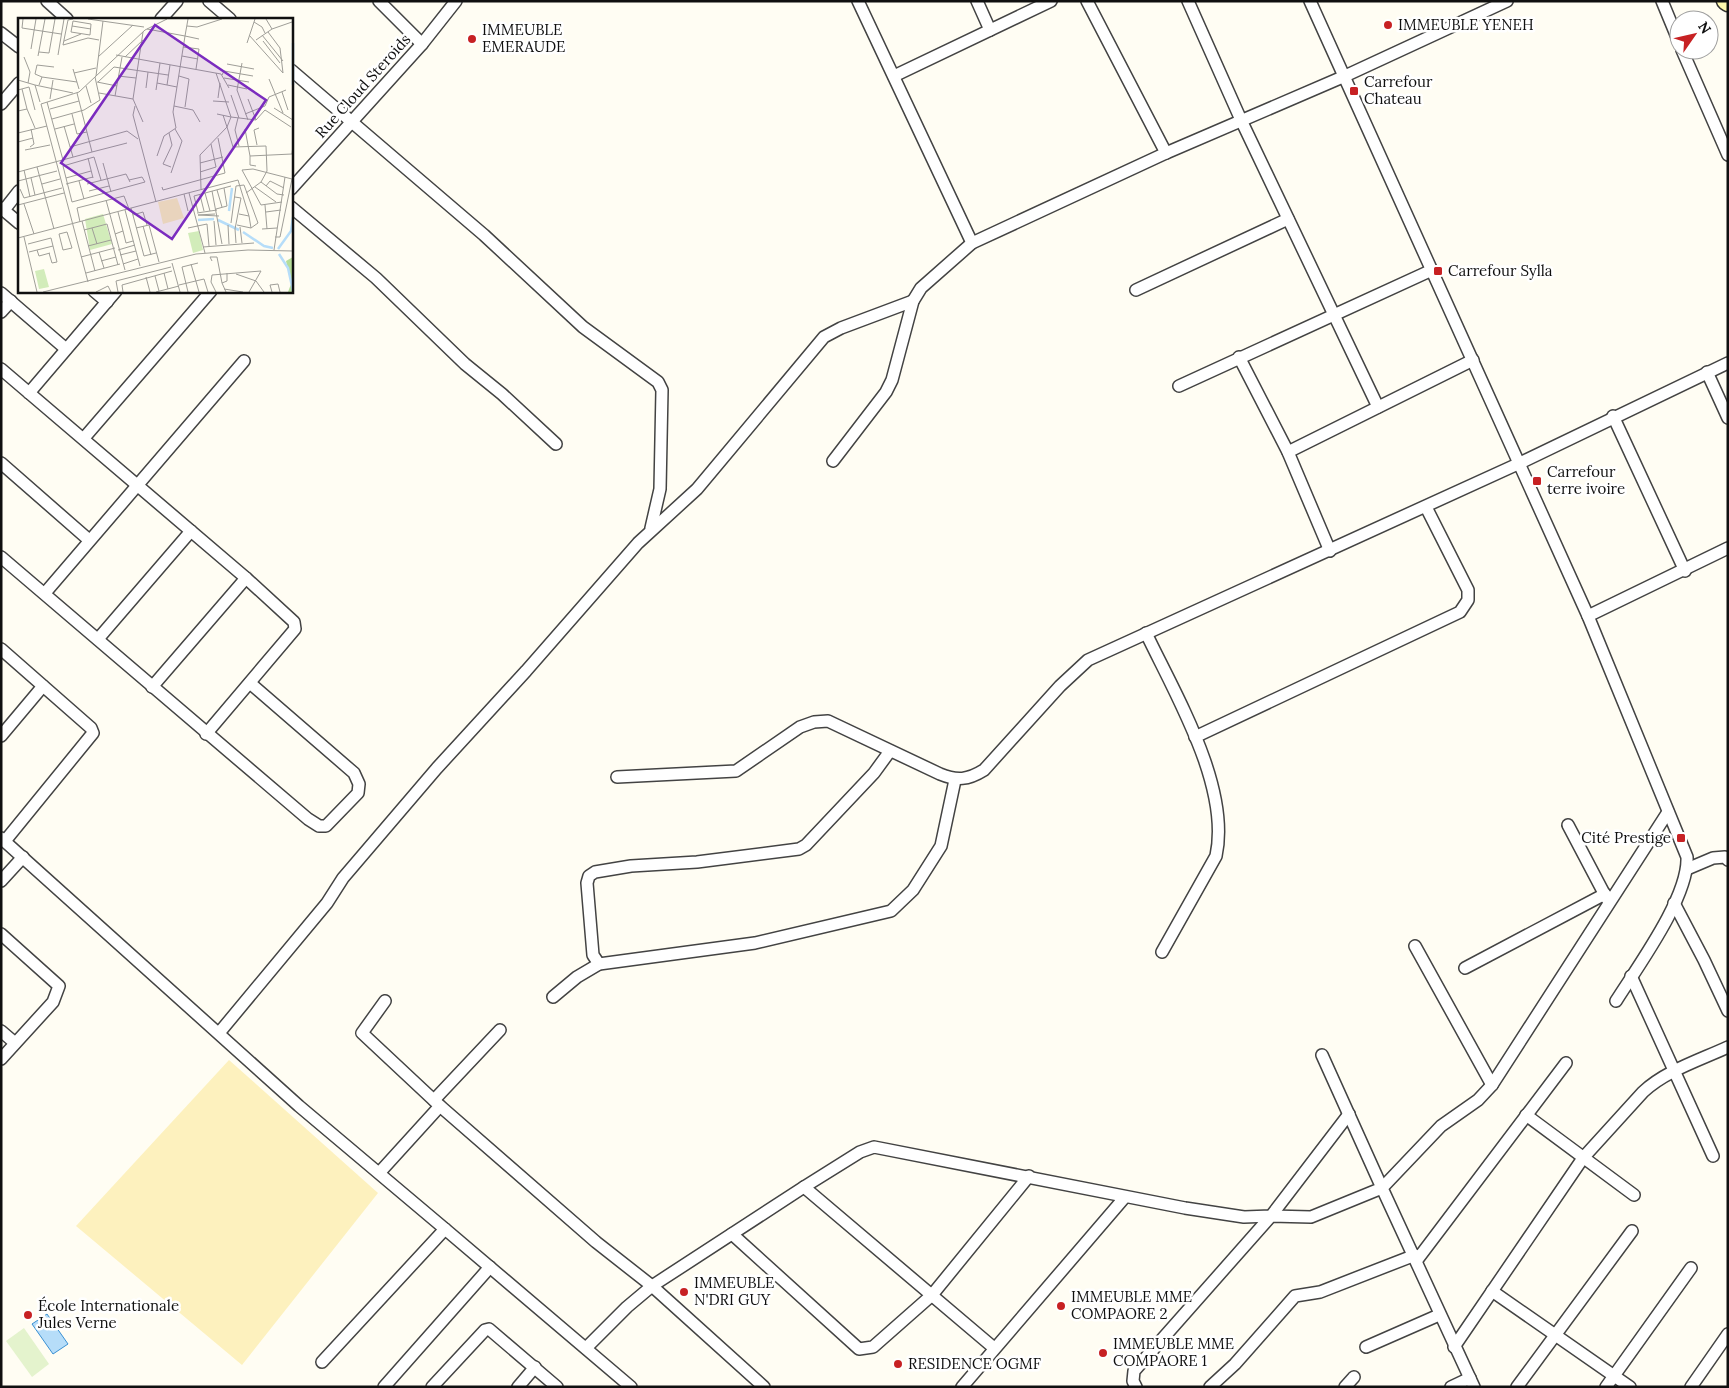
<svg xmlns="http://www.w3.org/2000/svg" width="1729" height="1388" font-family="Lora,serif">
  <rect width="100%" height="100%" fill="#fffdf3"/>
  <polygon fill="#fdf1be" points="229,1060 378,1193 242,1365 76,1226"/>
  <polygon fill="#e4f3cd" points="24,1328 49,1364 32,1377 6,1341"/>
  <polygon fill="#b6ddf9" stroke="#3a90d3" points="47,1314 68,1344 53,1354 32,1324"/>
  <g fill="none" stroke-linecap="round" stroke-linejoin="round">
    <g stroke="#434343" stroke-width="14">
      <g id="street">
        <polyline points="47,1 67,19"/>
        <polyline points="209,1 230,19"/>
        <polyline points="379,1 422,44"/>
        <polyline points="858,1 972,243"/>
        <polyline points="977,1 990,30"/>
        <polyline points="1087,1 1166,153"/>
        <polyline points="1188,1 1241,120 1378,407"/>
        <path d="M 1310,1 L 1588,616 L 1687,857 C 1689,897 1638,966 1616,1001"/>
        <polyline points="1662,1 1679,42"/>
        <polyline points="161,19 177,1"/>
        <polyline points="1,33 19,47"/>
        <polyline points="1682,50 1728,155"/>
        <polyline points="291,70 484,235 583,327 658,382 662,390 660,489 651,528"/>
        <polyline points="894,76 1051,1"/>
        <polyline points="1,104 19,83"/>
        <polyline points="291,189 422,44 456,1"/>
        <polyline points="291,207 376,278 465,364 502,394 556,444"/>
        <polyline points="1,208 19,223"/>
        <polyline points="4,210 19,191"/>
        <polyline points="1136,290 1288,219"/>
        <polyline points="94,291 107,302"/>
        <polyline points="1,293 66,349"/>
        <polyline points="1,312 11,301"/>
        <polyline points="1239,357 1288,452 1330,551"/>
        <polyline points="1,369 246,578 294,622 295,629 206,734"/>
        <polyline points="1707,372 1728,418"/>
        <polyline points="1179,386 1432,270"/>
        <polyline points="29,393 116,291"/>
        <polyline points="1613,416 1685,571"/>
        <polyline points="84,438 211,291"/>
        <polyline points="1288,452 1473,360"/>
        <polyline points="833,461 886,392 892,380 913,301 921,288 972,243 1166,153 1345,76 1507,1"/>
        <polyline points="1,463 89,540"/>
        <polyline points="1,557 308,819 319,826 326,826 358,793 359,784 354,773 250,683"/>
        <polyline points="45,593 244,361"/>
        <polyline points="1588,616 1728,548"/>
        <path d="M 1146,633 C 1175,694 1231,787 1216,856 L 1162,952"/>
        <polyline points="98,639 191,531"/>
        <polyline points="1,649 91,728 93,733 5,841"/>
        <polyline points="152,687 246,578"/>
        <polyline points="1,736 43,686"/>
        <polyline points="1195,737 1460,612 1468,600 1468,590 1426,507"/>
        <path d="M 617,777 L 736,771 L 800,727 L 814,722 L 828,721 L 940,774 C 957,781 968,780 984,770 L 1060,686 L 1088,660 L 1520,463 L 1728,363"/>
        <polyline points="1568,825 1607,899"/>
        <polyline points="1,838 299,1106 445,1229"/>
        <polyline points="1687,869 1713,858 1725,857 1728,860"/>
        <polyline points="1,881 23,857"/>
        <polyline points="1674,903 1704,960 1728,1011"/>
        <polyline points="1,934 59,986 53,1002 1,1059"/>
        <polyline points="1415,946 1492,1085"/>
        <polyline points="599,964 593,955 587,883 589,876 595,872 631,866 697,862 799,849 806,845 874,773 890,751"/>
        <polyline points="1465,968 1605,894"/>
        <polyline points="1631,976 1713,1156"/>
        <polyline points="553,997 577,977 599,964 755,943 891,911 913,890 941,846 955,780"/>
        <polyline points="385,1001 362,1033 440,1106 596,1242 652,1286 764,1387"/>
        <polyline points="1,1031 15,1043"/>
        <polyline points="219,1033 327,903 343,878 437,768 526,671 638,543 697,489 824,337 841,328 913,301"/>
        <polyline points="434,1100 500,1030"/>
        <polyline points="1526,1115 1634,1195"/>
        <polyline points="380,1172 440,1106"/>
        <polyline points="804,1187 994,1348"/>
        <polyline points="732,1234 859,1349 873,1347 932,1295 1029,1176"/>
        <polyline points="1417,1260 1566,1063"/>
        <polyline points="1492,1291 1630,1387"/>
        <polyline points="1366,1347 1439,1315"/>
        <path d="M 1454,1347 L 1583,1158 L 1643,1092 C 1665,1071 1700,1060 1728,1047"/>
        <polyline points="586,1348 627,1307 652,1286 804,1187 860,1152 874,1147 1185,1208 1244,1217 1271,1216 1349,1114"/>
        <polyline points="322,1362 445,1229 631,1387"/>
        <polyline points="384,1387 490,1267"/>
        <polyline points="432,1387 485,1330 489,1329 557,1387"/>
        <polyline points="518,1387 535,1367"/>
        <polyline points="962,1387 1125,1197"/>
        <polyline points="1136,1387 1133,1381 1134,1371 1271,1216 1311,1217 1382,1188 1322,1055"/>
        <polyline points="1210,1387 1235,1364 1295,1296 1320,1292 1415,1255"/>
        <polyline points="1345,1387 1354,1377"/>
        <polyline points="1451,1387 1470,1378"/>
        <polyline points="1474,1387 1382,1188 1441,1126 1478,1100 1492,1085 1668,812"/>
        <polyline points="1517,1387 1632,1231"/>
        <polyline points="1606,1387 1691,1268"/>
        <polyline points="1691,1387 1728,1334"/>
      </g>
    </g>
    <g stroke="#323232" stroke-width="19">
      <polyline id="secondary" points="1725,1 1728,3"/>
    </g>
    <use href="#street" stroke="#fff" stroke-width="11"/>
    <use href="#secondary" stroke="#fff9ae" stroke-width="16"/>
  </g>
  <g fill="#c72123" stroke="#fff" stroke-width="2">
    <circle cx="1388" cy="25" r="5"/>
    <circle cx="472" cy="39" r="5"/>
    <rect x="1349" y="86" width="10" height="10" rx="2.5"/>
    <rect x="1433" y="266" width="10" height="10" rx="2.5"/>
    <rect x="1532" y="476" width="10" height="10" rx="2.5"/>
    <rect x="1676" y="833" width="10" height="10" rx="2.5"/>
    <circle cx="684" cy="1292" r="5"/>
    <circle cx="1061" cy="1306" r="5"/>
    <circle cx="28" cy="1315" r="5"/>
    <circle cx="1103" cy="1353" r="5"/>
    <circle cx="898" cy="1364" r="5"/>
  </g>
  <g text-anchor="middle" stroke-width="5" stroke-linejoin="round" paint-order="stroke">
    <g font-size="15" fill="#101010" stroke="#fff" text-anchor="start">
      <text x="1398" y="30">IMMEUBLE YENEH</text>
      <text x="482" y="35">IMMEUBLE<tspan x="482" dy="17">EMERAUDE</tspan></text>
      <text x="1364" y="87">Carrefour<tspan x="1364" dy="17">Chateau</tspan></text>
      <text x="1448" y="276">Carrefour Sylla</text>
      <text x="1547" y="477">Carrefour<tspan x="1547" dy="17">terre ivoire</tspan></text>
      <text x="1671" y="843" text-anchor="end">Cité Prestige</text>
      <text x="694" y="1288">IMMEUBLE<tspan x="694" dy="17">N'DRI GUY</tspan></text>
      <text x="1071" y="1302">IMMEUBLE MME<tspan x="1071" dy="17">COMPAORE 2</tspan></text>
      <text x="38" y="1311">École Internationale<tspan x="38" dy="17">Jules Verne</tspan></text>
      <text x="1113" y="1349">IMMEUBLE MME<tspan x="1113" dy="17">COMPAORE 1</tspan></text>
      <text x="908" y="1369">RESIDENCE OGMF</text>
    </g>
    <g font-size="15" fill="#101010" stroke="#fff">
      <text transform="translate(363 86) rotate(-48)" y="5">Rue Cloud Steroids</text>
    </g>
  </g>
  <g transform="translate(18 18)">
    <rect width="275" height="275" fill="#fffdf3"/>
    <path d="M 85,196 L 94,226 L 72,232 L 67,201 ZM 181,213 L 185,232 L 175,235 L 170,215 ZM 26,251 L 31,269 L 21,271 L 17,253 Z" fill="#d2ecba"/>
    <path d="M 275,239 L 275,274 L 270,274 L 273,266 L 268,243 Z" fill="#b5dd99"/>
    <path d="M 159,180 L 166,200 L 145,206 L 140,184 Z" fill="#fdf1be"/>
    <path fill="none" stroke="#b6ddf9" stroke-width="2.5" d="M 275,25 L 275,67M 211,193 L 214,170M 180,202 L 196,201M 200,202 L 221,212M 225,214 L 246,228 L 255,230M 260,231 L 273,213 L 275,199M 261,236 L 270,250 L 275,273"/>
    <path fill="none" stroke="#9f9e98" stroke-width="1" d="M 5,1 L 4,10 L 43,16M 55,1 L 50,2 L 45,27 L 70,20 L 81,22M 70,1 L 126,9M 55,3 L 73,6 L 72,17 L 53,14 ZM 236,4 L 244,9 L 247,15M 54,8 L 73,11M 169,8 L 179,9 L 204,1M 129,11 L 167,18 L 170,1M 254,11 L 274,4M 250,14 L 262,30 L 265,55M 231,17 L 265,55M 244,17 L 265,43M 238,22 L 254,11 L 248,1M 46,23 L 63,16M 245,23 L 262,45M 229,25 L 237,1M 165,29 L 181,31 L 178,51M 13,31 L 18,1M 21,34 L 31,35 L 37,1M 40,37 L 46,1M 98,37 L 203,56 L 211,70M 20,38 L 27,1M 164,38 L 180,41M 6,39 L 12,54 L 10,65M 80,39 L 115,7M 107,39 L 125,22M 224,45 L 219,72 L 230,102M 209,46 L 236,51M 55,51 L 61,71M 56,55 L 78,50M 198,55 L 213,99 L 238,102 L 247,92 L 273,109M 204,57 L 206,53 L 235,58M 78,58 L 85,3M 100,58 L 118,60M 161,58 L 171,61 L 167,89M 24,59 L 17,56 L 19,47 L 36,49M 206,60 L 231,64M 251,61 L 265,95M 0,62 L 17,67M 79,64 L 99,68M 80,64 L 96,49 L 150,57M 139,65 L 159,69M 21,67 L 24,59 L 59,64M 149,67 L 152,47M 210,67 L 229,71M 68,68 L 73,85M 128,70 L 130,54M 0,72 L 11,69 L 17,92M 138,72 L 142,45M 264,74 L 270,92M 81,75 L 115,81M 213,77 L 221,100M 97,78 L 104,39M 200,80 L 202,65M 32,81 L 35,62M 230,81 L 238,102M 195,83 L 211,84M 22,84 L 17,67 L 55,75M 29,84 L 45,142M 117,88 L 115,97 L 138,184M 156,88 L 175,92 L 182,104M 256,90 L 275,102M 9,91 L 17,110M 32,91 L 61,83M 0,93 L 9,91 L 4,71M 54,96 L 59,116 L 69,114M 199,96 L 213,99 L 209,109 L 215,129 L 248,128 L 249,153 L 243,164 L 228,175M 227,96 L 247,88 L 251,79 L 268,72M 220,100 L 217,112 L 221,128M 34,101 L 66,92 L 82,82 L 77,59M 125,104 L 115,81 L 125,14M 46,108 L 55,139M 37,111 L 56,106M 227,111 L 232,138 L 274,136 L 275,127M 0,115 L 29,108M 151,115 L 154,127 L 145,146 L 153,149M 0,124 L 15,120M 239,127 L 236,112 L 241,110M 12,129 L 16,126 L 13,111M 52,129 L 109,113 L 120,121M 7,132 L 32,127M 74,134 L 109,125M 139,138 L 146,118 L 158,110 L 155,94 L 167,18 L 181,21M 232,138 L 232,147 L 238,148M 70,140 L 75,160M 85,145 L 93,174M 182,145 L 205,139M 19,149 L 36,211M 6,152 L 12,179M 0,154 L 74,134 L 59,75M 182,154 L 198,149 L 193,126M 153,155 L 164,123 L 157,111M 13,160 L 17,177M 48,160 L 73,153M 83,162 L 76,139 L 45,148 L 54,184 L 127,164 L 124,159 L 111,162M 0,163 L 39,153M 61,163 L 66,181M 243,164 L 259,176 L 266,177M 24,166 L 42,161M 48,166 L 75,159M 69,166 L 108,156 L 112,164M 248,168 L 252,163 L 266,170M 144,169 L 145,172 L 207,155 L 200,120M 237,169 L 258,184M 2,171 L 6,180 L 44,170M 183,171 L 182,137 L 209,109 L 205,97M 199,172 L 204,189M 71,173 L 91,168M 194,173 L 204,226M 171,175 L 187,235M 187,175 L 192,193M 182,177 L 186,193M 217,179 L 223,180 L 217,211 L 218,225M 88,182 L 107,252M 6,186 L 16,216M 0,187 L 46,175M 247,187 L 249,211M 113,190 L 126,238 L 138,235M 198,191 L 209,188 L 206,170M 107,192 L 122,248M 170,193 L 166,176 L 220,162 L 231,198M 100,194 L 105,213M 180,194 L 176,178 L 213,168M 248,194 L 263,192M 179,195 L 199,192M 221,196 L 231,198 L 233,210M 115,197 L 125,194 L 129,207M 180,197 L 201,198M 180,197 L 197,196M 64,203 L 77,253M 196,203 L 198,227M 62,204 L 59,190 L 106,178 L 111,191M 213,205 L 218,168 L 226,167 L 240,205 L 233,210 L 219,207M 210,207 L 211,226M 125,208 L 133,237M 222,209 L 224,225M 74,210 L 79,226M 118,210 L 131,207 L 141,244M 170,210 L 189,206 L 191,228M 244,211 L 259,210M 66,212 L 89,206 L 100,247M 49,214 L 54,230 L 45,232 L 41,216 ZM 97,216 L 105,213 L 108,225 L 115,223M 6,219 L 19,274M 257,219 L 262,219 L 274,161 L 235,151 L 224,152 L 243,187 L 264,184M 0,220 L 166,176M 10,226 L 33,220 L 39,244 L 34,245 L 31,235M 70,228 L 93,222M 185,229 L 236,225M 19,232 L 21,238 L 32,235M 100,232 L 117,227M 256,232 L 267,159M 11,234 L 35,228M 81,234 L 86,250M 102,237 L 118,233M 63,239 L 97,230M 83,243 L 98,239M 194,243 L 192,239 L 199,239 L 204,265M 154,245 L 162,274M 105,246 L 120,241M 173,246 L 181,274M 68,255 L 102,246M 146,255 L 150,271M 218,256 L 238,263 L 246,274M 137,258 L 141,273M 128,259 L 132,274M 70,264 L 23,86 L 61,74 L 127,12 L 149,1M 161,267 L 186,261 L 190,274M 206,271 L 225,274M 25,274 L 178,236 L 230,232 L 275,233M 78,274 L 90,268 L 93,274M 100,274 L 98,263 L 153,249M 105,274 L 104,267 L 154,253M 138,274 L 161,268M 170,274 L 164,249 L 180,245M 198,274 L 193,264 L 194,257 L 243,253 L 231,274M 208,274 L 204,265 L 209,263 L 209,255M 254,274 L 252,267 L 260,266 L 262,274"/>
    <path fill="#7b2cbf" fill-opacity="0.15" stroke="#7b2cbf" stroke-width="2.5" d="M 137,7 L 248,82 L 154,221 L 43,145 Z"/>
    <rect width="275" height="275" fill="none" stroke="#101010" stroke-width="2.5"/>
  </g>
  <rect width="1729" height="1388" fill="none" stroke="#101010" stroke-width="5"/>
  <g transform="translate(1694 35) rotate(56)"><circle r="24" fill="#ffffff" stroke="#9f9f9f"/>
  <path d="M0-4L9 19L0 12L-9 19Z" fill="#c72123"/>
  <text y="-8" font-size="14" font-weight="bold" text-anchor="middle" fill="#101010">N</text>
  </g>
</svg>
